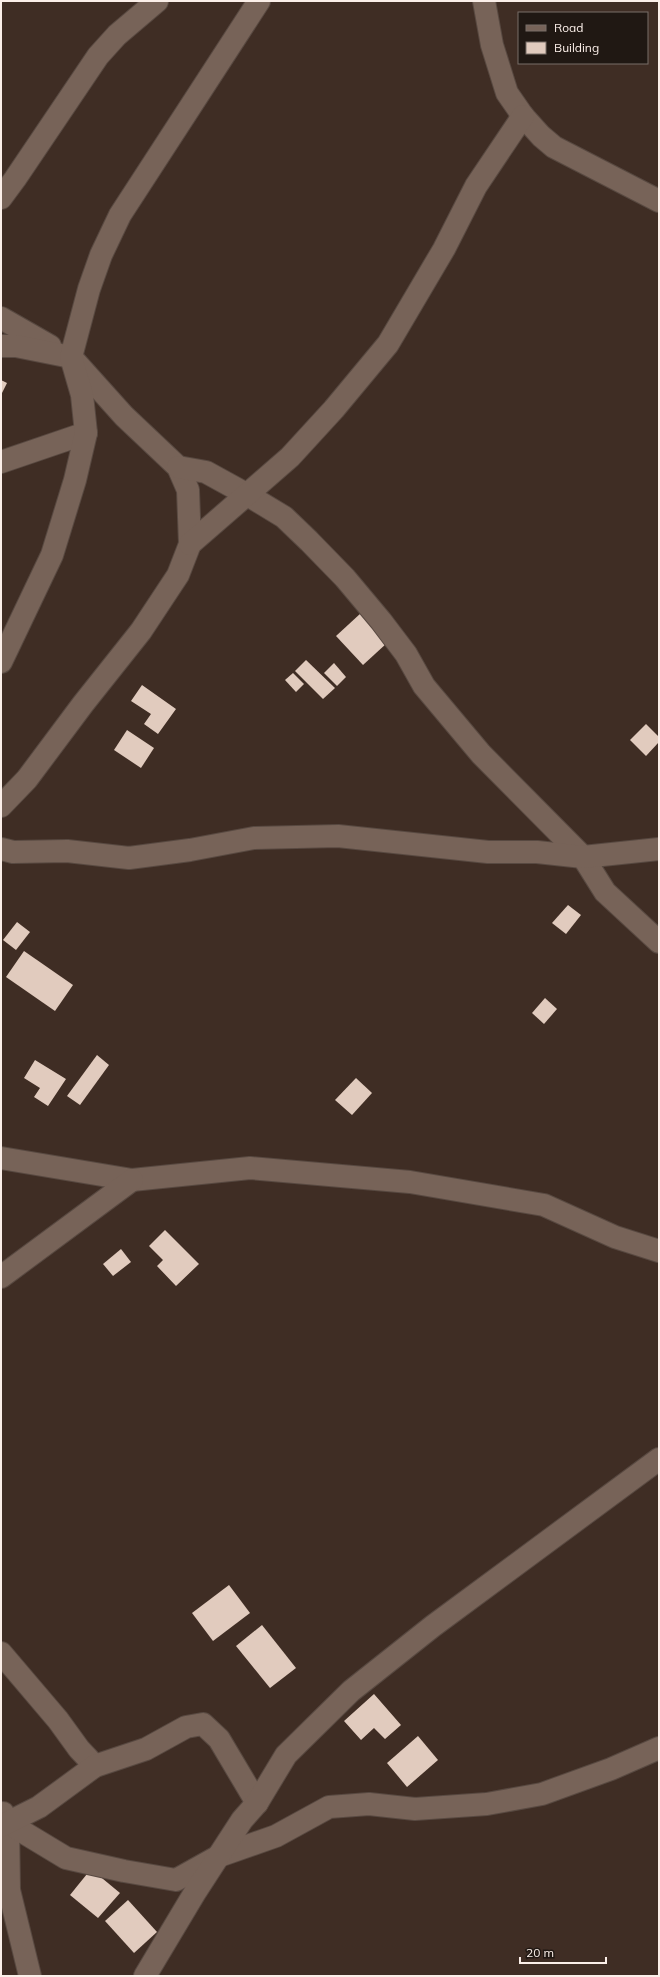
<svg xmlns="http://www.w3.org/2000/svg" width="660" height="1977" font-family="Mulish,sans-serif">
  <rect width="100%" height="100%" fill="#3f2d24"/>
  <g fill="#e1cbbe">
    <polygon points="1,380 7,383 1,395"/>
    <polygon points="361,613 387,643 363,665 336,636"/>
    <polygon points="306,660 335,688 323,699 295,671"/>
    <polygon points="334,663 346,677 337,686 324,673"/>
    <polygon points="293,673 304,684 296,692 285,680"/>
    <polygon points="142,685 176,709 158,734 144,724 151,714 131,701"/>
    <polygon points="646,724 659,737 659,742 646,756 630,740"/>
    <polygon points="127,730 154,748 141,768 114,750"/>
    <polygon points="568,905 581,915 566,934 552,923"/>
    <polygon points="17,922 30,932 16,950 3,940"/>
    <polygon points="24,951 73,985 55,1011 6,977"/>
    <polygon points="545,998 557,1009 544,1024 532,1013"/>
    <polygon points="97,1055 109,1065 80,1105 67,1096"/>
    <polygon points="35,1060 66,1079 48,1106 34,1097 40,1088 24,1078"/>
    <polygon points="356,1078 372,1093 352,1115 335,1100"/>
    <polygon points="165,1230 199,1264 176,1286 157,1266 163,1260 149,1246"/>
    <polygon points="121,1249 131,1262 113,1276 103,1264"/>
    <polygon points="229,1585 250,1613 213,1641 192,1613"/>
    <polygon points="262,1625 296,1668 270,1688 236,1646"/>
    <polygon points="374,1694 401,1725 385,1739 374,1728 361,1740 344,1721"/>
    <polygon points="418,1736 438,1760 407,1787 387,1763"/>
    <polygon points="91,1869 120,1893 98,1918 70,1895"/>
    <polygon points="128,1900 157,1932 134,1953 105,1921"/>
  </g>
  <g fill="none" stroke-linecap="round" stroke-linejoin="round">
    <g stroke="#584941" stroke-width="24">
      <g id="minor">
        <polyline points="484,1 492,45 507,93 523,116 541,136 554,147 659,201"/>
        <polyline points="1,198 15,179 98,56 117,35 157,1"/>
        <polyline points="1,318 50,346"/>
        <polyline points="1,346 16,346 71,357 124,416 178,467 188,490 190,544 178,575 141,631 83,704 27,779 1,806"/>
        <polyline points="1,462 86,433"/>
        <polyline points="178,467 206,472 246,494 284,517 309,541 345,578 381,621 406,654 424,686 481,754 583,857 605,892 659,942"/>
        <polyline points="190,544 290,457 334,409 388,344 444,249 476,186 523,116"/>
        <polyline points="1,662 52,555 75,480 86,433 82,395 71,357 89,289 101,255 120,215 259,1"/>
        <polyline points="1,849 13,852 67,851 129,858 190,850 254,838 338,836 488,852 537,852 583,857 659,849"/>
        <polyline points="1,1158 132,1180 250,1168 410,1182 544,1205 615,1237 659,1251"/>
        <polyline points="1,1277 132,1180"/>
        <polyline points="1,1653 58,1720 79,1749 95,1766"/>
        <polyline points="3,1813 8,1823 9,1890 30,1976"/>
        <polyline points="8,1823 66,1858 124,1871 176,1880 219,1856 276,1836 329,1807 369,1804 415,1809 487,1804 542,1794 611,1769 659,1748"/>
        <polyline points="1,1826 39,1807 95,1766 146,1749 186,1727 203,1724 219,1739 257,1803"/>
        <polyline points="145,1976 194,1894 242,1820 257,1803 286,1755 351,1691 433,1626 659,1459"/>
      </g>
    </g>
    <use href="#minor" stroke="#776358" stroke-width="22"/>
  </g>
  <rect width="660" height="1977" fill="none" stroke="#fbefe9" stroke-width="4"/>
  <rect x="518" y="12" width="130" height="52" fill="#201813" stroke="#786e69"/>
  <rect x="526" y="25" width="20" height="6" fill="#776358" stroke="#786e69"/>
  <text x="554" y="32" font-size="12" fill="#fbefe9">Road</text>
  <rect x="526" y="42" width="20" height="12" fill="#e1cbbe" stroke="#786e69"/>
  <text x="554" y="52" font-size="12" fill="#fbefe9">Building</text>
  <path d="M520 1957v6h86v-6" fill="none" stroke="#fbefe9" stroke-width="2"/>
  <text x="526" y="1957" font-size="12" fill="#fbefe9" stroke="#201813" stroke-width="3" paint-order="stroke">20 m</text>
</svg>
